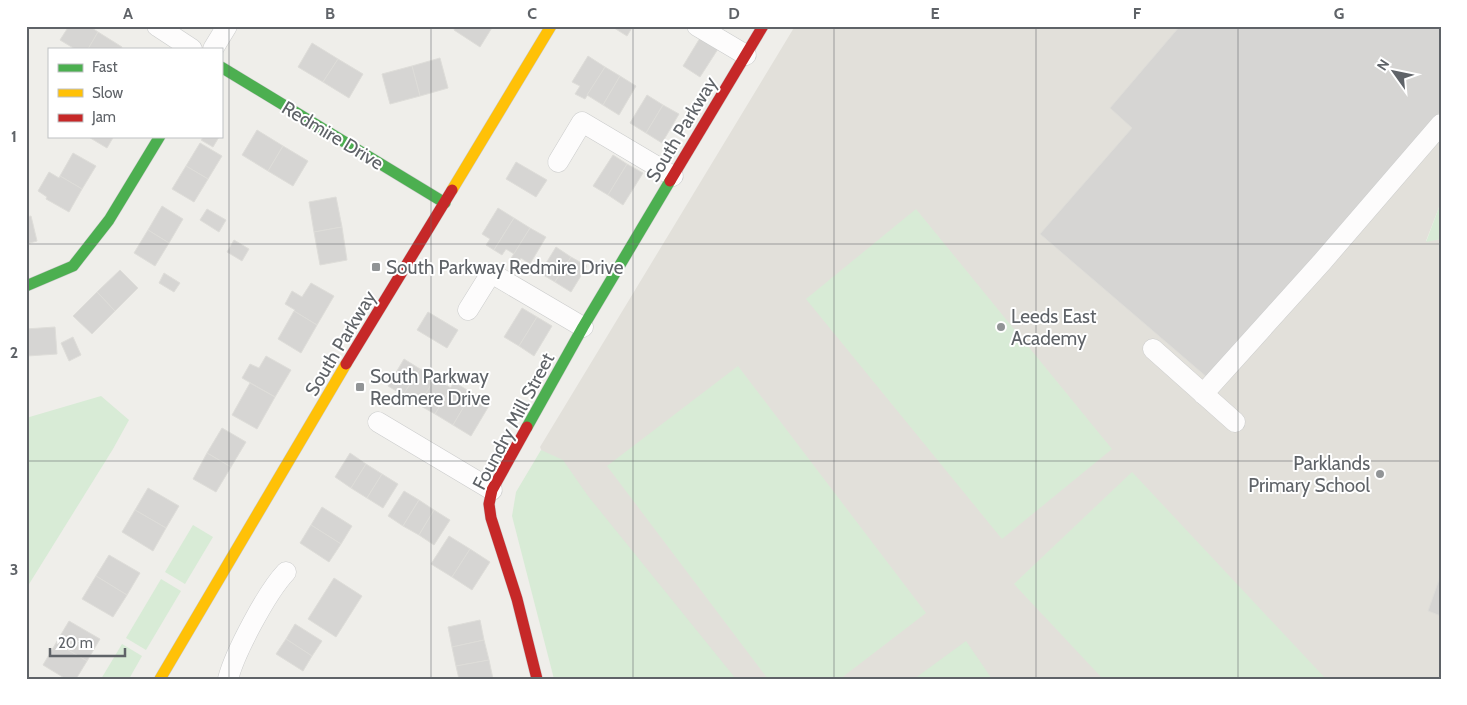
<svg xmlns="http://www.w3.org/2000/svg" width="1467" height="705" font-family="Cabin,sans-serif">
  <rect width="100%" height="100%" fill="#efeeea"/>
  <polygon fill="#e2e0da" points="795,26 1441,26 1441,202 1426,241 1441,239 1441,679 638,679 540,447"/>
  <g fill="#d8ebd6">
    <polygon points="1441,202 1441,239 1426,242"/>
    <polygon points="916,209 1112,449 1002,539 806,299"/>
    <polygon points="738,366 926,613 840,679 768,679 607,466"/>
    <polygon points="101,396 129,420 113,449 26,589 26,418"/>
    <polygon points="541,450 563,460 588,496 736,679 554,679 512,516 516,492"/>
    <polygon points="1132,472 1326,679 1103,679 1014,584"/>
    <polygon points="193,525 213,537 185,584 165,572"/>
    <polygon points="161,579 181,591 146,650 126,638"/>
    <polygon points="966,641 992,679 914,679"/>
    <polygon points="122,644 142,656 129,679 101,679"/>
  </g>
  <g fill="#d6d5d3" stroke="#deddd9">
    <polygon points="69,26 89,26 98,32 88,49 75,49 60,40"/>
    <polygon points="456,26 493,26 480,47 454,30"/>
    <polygon points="611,26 633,26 627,36"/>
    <polygon points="1180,26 1441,26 1441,111 1209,379 1040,234 1132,128 1110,108"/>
    <polygon points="98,32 122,47 121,49 88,49"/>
    <polygon points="700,38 718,49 700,77 683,66"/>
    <polygon points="312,43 338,59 323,82 298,67"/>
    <polygon points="588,56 605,67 585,99 575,94 580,86 572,82"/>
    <polygon points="440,58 448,88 420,96 412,66"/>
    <polygon points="338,59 363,74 349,98 323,82"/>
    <polygon points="412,66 420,96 390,104 382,74"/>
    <polygon points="605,67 620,76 603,105 587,95"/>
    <polygon points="620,76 636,86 619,115 603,105"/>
    <polygon points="647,95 663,105 646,133 630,123"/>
    <polygon points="663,105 679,114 662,143 646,133"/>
    <polygon points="257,130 283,146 268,171 242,155"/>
    <polygon points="87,136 114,136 107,148"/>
    <polygon points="204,136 219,136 219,137 213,147 201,140"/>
    <polygon points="200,143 222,156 208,179 186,166"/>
    <polygon points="283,146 308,161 293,186 268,171"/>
    <polygon points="73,153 96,166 82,189 60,176"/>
    <polygon points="613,155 627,164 608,195 593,186"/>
    <polygon points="516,162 547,180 536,197 506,179"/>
    <polygon points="627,164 643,173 623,205 608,195"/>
    <polygon points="186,166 208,179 194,202 172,189"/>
    <polygon points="49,172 59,178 60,176 82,189 69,212 46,199 47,197 38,191"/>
    <polygon points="336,197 342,227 314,232 309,202"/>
    <polygon points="162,206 183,219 169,243 148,230"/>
    <polygon points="498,208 514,218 494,250 486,245 490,239 482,234"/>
    <polygon points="207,209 226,220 219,232 200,220"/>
    <polygon points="31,216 37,241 26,244 26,217"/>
    <polygon points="514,218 530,228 514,254 506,249 502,255 494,250"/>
    <polygon points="342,227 347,260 320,265 314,232"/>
    <polygon points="530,228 546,237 530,264 521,258 517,264 510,260"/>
    <polygon points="148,230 169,243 155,266 134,253"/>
    <polygon points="234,240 249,249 242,261 227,252"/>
    <polygon points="556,247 571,257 555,282 540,273"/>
    <polygon points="571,257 587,266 571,292 555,282"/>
    <polygon points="120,270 138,288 115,311 97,292"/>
    <polygon points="164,273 180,283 174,292 159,283"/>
    <polygon points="311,283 334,296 317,325 294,311 295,310 285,304 292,291 302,297"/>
    <polygon points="97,292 115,311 92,334 73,316"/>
    <polygon points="522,308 537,317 519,346 504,337"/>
    <polygon points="294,311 317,325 301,353 278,339"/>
    <polygon points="428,312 458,330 447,348 417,330"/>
    <polygon points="537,317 552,326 534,356 519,346"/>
    <polygon points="55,327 57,354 27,356 26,329"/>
    <polygon points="73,337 81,355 69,361 61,343"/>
    <polygon points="266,356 291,370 275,397 242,378 250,364 259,368"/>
    <polygon points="404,359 420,369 403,395 388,386"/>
    <polygon points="420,369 435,378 419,405 403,395"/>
    <polygon points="435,378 451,388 435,414 419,405"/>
    <polygon points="454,382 472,393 453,425 435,414"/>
    <polygon points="250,383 275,397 257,429 232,415"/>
    <polygon points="472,393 490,404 471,436 453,425"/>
    <polygon points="222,428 246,442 231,467 207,453"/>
    <polygon points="207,453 231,467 216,492 193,479"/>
    <polygon points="350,453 366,464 351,488 335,477"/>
    <polygon points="366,464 382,474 367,498 351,488"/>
    <polygon points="382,474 398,484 383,508 367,498"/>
    <polygon points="148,488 179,506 166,528 135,510"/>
    <polygon points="404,491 419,500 403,526 388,516"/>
    <polygon points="419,500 434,510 419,535 403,526"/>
    <polygon points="322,507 352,526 341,544 311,525"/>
    <polygon points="135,510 166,528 153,551 122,532"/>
    <polygon points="434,510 450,520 434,545 419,535"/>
    <polygon points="311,525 341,544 329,562 300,543"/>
    <polygon points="449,536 470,549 452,577 431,564"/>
    <polygon points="470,549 490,562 472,590 452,577"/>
    <polygon points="109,555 140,573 127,595 96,576"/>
    <polygon points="1441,574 1441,616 1428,611"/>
    <polygon points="96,576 127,595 113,617 82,599"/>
    <polygon points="334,578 362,596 336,637 308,619"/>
    <polygon points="480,620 484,640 452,647 448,627"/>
    <polygon points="69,621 100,639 87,661 56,643"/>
    <polygon points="295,624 322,641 312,656 286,639"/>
    <polygon points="286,639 312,656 303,671 276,654"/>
    <polygon points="484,640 489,660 456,666 452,647"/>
    <polygon points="56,643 87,661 76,679 66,679 43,665"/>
    <polygon points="489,660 493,679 459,679 456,666"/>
  </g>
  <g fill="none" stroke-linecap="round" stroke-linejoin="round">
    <g stroke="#cbcccc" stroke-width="21">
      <g id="street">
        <polyline points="157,26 192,49"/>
        <polyline points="697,26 746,55"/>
        <polyline points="213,49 227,26"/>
        <polyline points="558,162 582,122 673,176"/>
        <polyline points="468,310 491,273 583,327"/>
        <polyline points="1153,349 1235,422"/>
        <polyline points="1203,394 1322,262 1441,124"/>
        <polyline points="378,422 492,490"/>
        <path d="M 228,679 C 235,652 267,592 286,572"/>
      </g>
    </g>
    <g stroke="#cacacb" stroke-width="12">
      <g id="fast">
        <polyline points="221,67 445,203"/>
        <polyline points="26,286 73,266 109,220 160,136"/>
        <polyline points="527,427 583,327 670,181"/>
      </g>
    </g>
    <g stroke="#cacacb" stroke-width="12">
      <g id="slow">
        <polyline points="452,190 551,26"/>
        <polyline points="160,679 346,364"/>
      </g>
    </g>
    <g stroke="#cacacb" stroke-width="12">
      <g id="jam">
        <polyline points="670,181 763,26"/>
        <polyline points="346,364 452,190"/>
        <polyline points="527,427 492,490 489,504 491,518 517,599 537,679"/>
      </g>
    </g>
    <use href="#street" stroke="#fdfcfc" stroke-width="20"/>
    <use href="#fast" stroke="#4caf50" stroke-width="11"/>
    <use href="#slow" stroke="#ffc107" stroke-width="11"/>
    <use href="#jam" stroke="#c62828" stroke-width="11"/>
  </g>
  <path fill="none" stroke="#5f6368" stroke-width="1" stroke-opacity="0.55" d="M 229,26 L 229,679M 431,26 L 431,679M 633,26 L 633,679M 834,26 L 834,679M 1036,26 L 1036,679M 1238,26 L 1238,679M 26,244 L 1441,244M 26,461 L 1441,461"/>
  <g fill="#919496" stroke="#fff" stroke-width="2">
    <rect x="371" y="262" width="10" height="10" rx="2.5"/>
    <circle cx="1001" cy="327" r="5"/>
    <rect x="355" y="382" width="10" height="10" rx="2.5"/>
    <circle cx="1380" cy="474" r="5"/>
  </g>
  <g text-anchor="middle" stroke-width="4" stroke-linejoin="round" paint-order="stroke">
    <g font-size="19" fill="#5f6368" stroke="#fff">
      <text transform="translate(681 129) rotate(-59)" y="7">South Parkway</text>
      <text transform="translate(333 135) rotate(31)" y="7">Redmire Drive</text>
      <text transform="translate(340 343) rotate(-59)" y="7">South Parkway</text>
      <text transform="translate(513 421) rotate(-62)" y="7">Foundry Mill Street</text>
    </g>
    <g font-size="19" fill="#5f6368" stroke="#fff" text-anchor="start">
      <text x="386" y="274">South Parkway Redmire Drive</text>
      <text x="1011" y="323">Leeds East<tspan x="1011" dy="22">Academy</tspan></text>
      <text x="370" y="383">South Parkway<tspan x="370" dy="22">Redmere Drive</tspan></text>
      <text x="1370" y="470" text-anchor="end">Parklands<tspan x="1370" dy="22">Primary School</tspan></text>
    </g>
  </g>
  <rect width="1467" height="705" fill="none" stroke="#ffffff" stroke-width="55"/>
  <rect x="48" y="48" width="175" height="90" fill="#ffffff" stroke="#bfc1c3"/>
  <rect x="58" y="64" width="25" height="8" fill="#4caf50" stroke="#bfc1c3"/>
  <text x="92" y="72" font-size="15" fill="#5f6368">Fast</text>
  <rect x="58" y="89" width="25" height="8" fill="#ffc107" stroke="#bfc1c3"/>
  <text x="92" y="98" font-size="15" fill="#5f6368">Slow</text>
  <rect x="58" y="114" width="25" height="8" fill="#c62828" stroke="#bfc1c3"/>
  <text x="92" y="122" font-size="15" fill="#5f6368">Jam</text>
  <g transform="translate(1394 72) rotate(303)" stroke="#ffffff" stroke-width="4" paint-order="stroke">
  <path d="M0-4L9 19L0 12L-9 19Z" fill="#5f6368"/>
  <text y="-8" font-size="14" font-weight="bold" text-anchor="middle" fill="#5f6368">N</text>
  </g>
  <path d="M50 648v8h75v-8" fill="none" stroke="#5f6368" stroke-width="2.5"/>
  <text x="58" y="648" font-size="15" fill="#5f6368" stroke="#ffffff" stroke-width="4" paint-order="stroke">20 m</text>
  <rect x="28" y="28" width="1412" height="650" fill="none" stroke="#5f6368" stroke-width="2"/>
  <g font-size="16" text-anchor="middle" font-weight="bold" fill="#5f6368">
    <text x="128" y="19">A</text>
    <text x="330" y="19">B</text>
    <text x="532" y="19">C</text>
    <text x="734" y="19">D</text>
    <text x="935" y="19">E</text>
    <text x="1137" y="19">F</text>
    <text x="1339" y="19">G</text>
    <text x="14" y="142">1</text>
    <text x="14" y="358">2</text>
    <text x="14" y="575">3</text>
  </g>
</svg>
